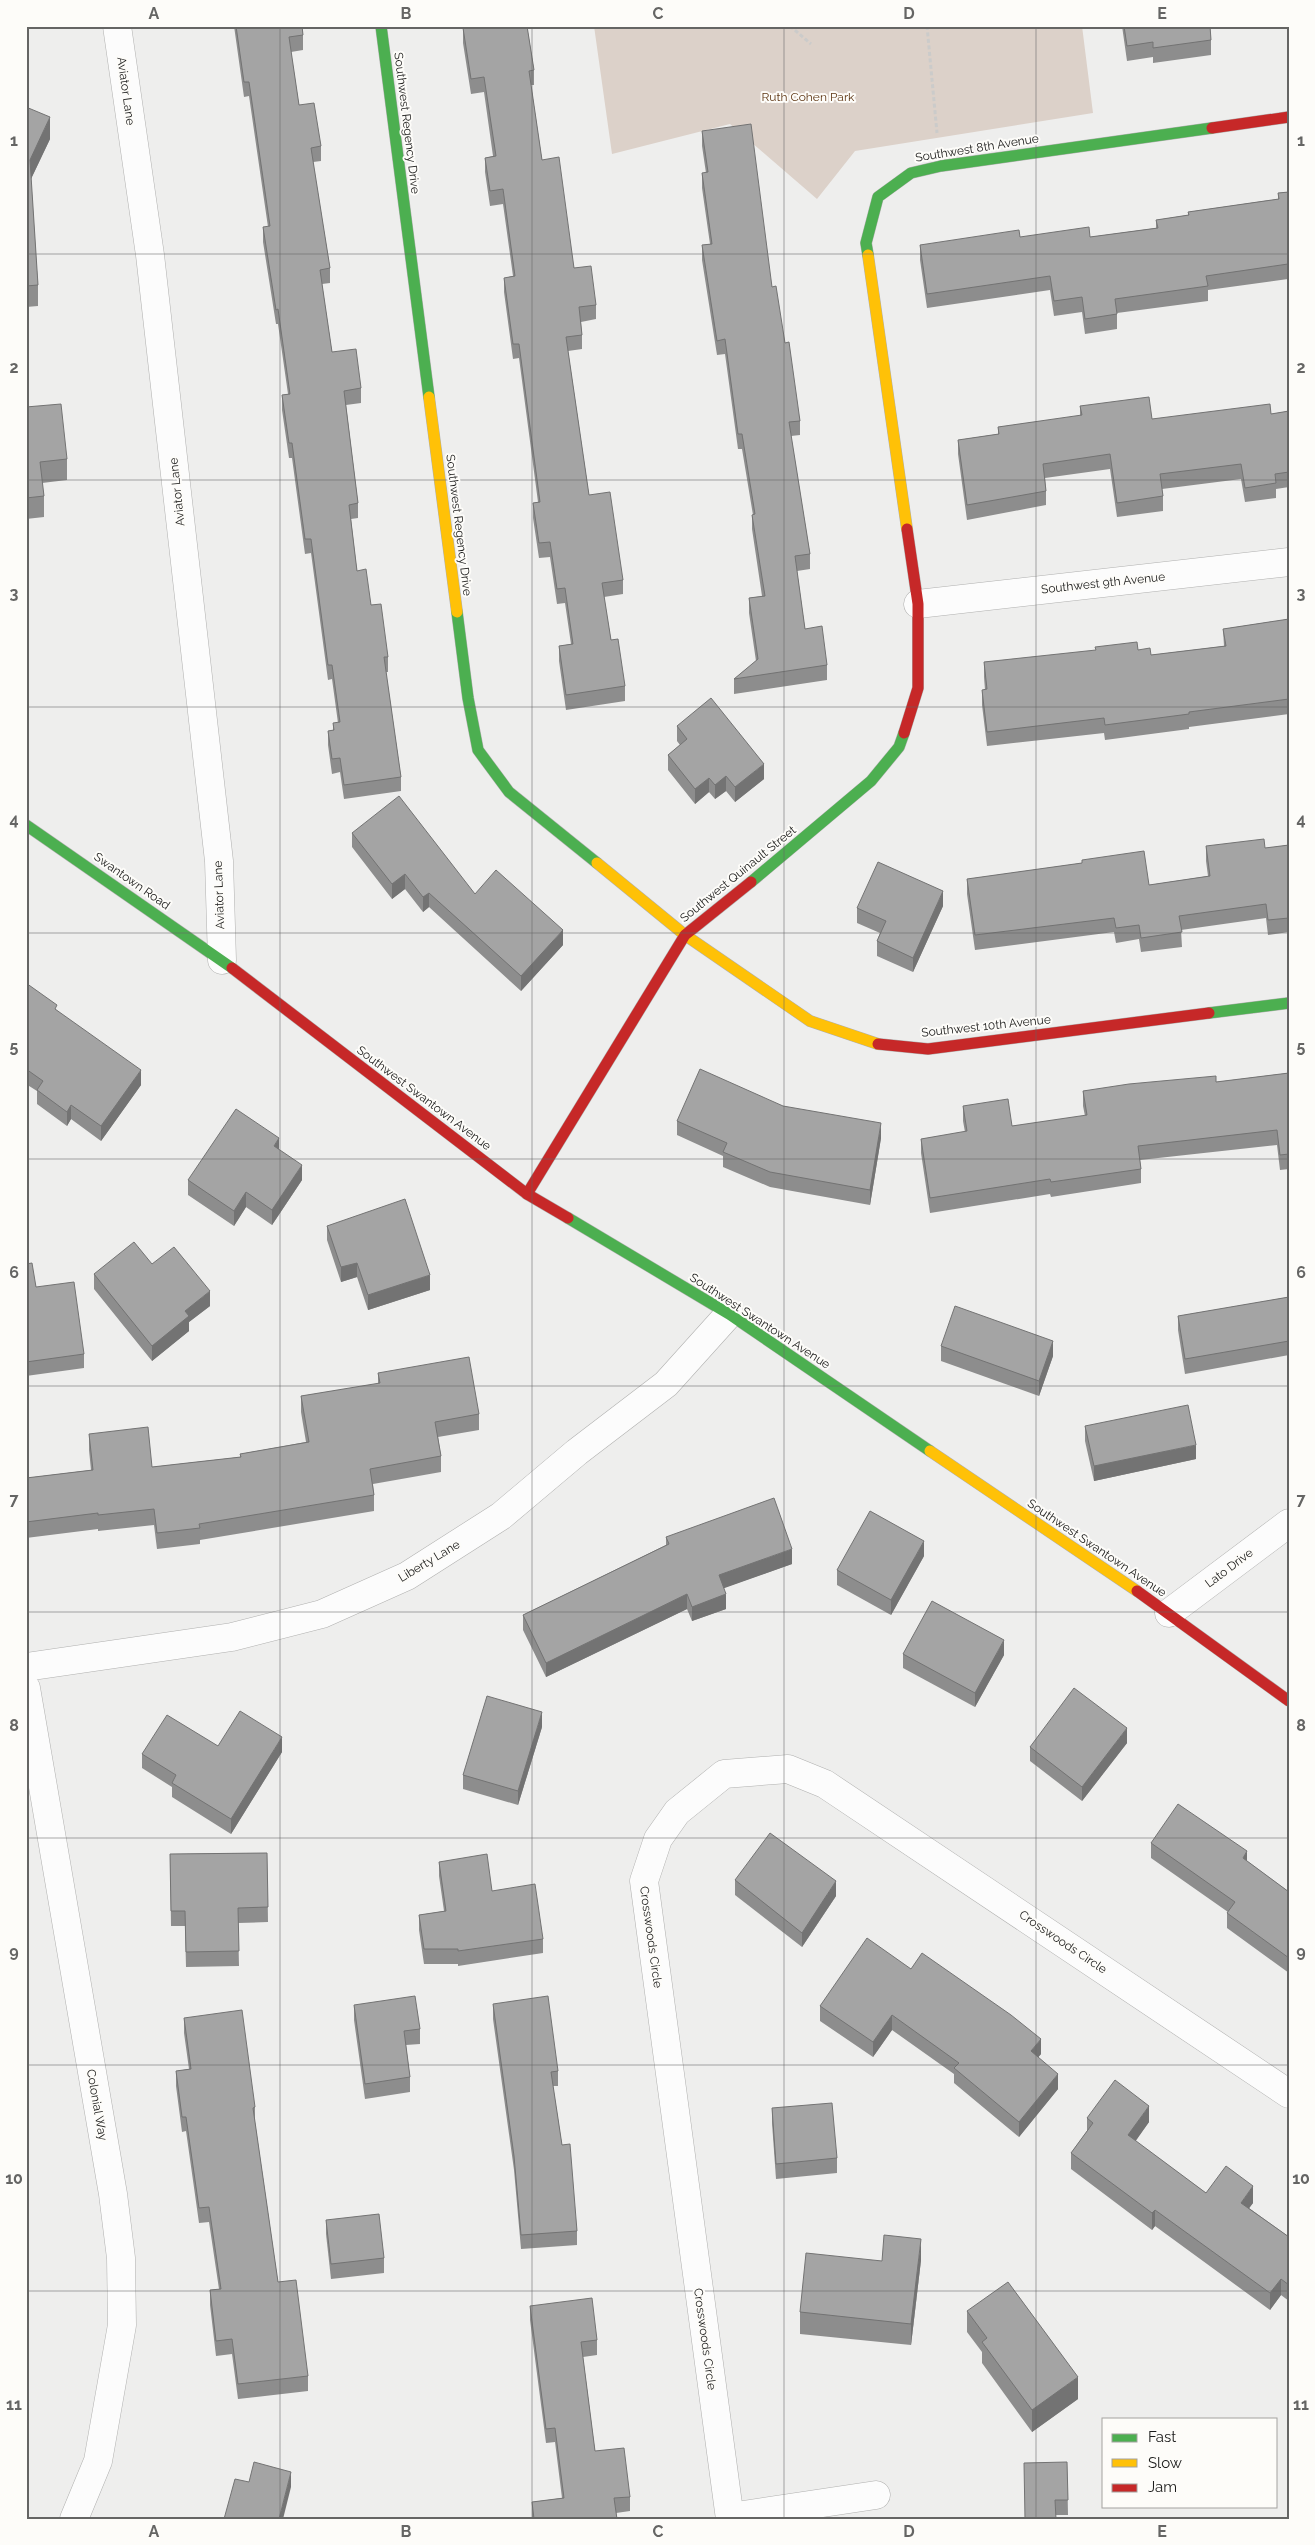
<svg xmlns="http://www.w3.org/2000/svg" width="1315" height="2545" font-family="Raleway,sans-serif">
  <rect width="100%" height="100%" fill="#eeeeed"/>
  <polygon fill="#dcd1c9" points="594,26 1082,26 1093,113 855,151 817,199 730,124 612,154"/>
  <g fill="none" stroke-linecap="round" stroke-linejoin="round">
    <g stroke="#b0b0af" stroke-width="29">
      <g id="street">
        <polyline points="117,26 150,255 219,861 222,960"/>
        <polyline points="918,604 1289,562"/>
        <polyline points="1169,1613 1289,1523"/>
        <polyline points="26,1667 232,1637 322,1614 407,1576 501,1516 577,1452 666,1384 729,1314"/>
        <polyline points="26,1688 113,2194 121,2258 122,2325 98,2461 74,2519"/>
        <polyline points="730,2517 876,2495"/>
        <polyline points="730,2519 644,1881 658,1839 677,1812 724,1774 788,1769 825,1784 1289,2094"/>
      </g>
    </g>
    <g stroke="#b0b0af" stroke-width="12">
      <g id="fast">
        <polyline points="381,26 429,397"/>
        <polyline points="868,255 866,243 878,197 911,173 941,166 1212,128"/>
        <polyline points="457,612 468,698 478,750 509,792 597,863"/>
        <polyline points="26,825 232,968"/>
        <polyline points="751,882 871,781 899,747 904,733"/>
        <polyline points="1209,1013 1289,1003"/>
        <polyline points="568,1218 729,1314 930,1451"/>
      </g>
    </g>
    <g stroke="#b0b0af" stroke-width="12">
      <g id="slow">
        <polyline points="868,255 907,529"/>
        <polyline points="429,397 457,612"/>
        <polyline points="597,863 685,935 810,1021 878,1044"/>
        <polyline points="930,1451 1137,1591"/>
      </g>
    </g>
    <g stroke="#b0b0af" stroke-width="12">
      <g id="jam">
        <polyline points="1212,128 1289,117"/>
        <polyline points="904,733 918,688 918,604 907,529"/>
        <polyline points="232,968 527,1194 568,1218"/>
        <polyline points="878,1044 928,1049 1209,1013"/>
        <polyline points="527,1194 685,935 751,882"/>
        <polyline points="1137,1591 1289,1701"/>
      </g>
    </g>
    <g stroke="#cbcbca" stroke-width="3" stroke-dasharray="4 2.5" stroke-linecap="butt">
      <polyline points="790,26 811,44"/>
      <polyline points="927,26 937,133"/>
    </g>
    <use href="#street" stroke="#fcfcfc" stroke-width="28"/>
    <use href="#fast" stroke="#4caf50" stroke-width="11"/>
    <use href="#slow" stroke="#ffc107" stroke-width="11"/>
    <use href="#jam" stroke="#c62828" stroke-width="11"/>
  </g>
  <g fill="#8d8d8d">
    <polygon points="234,26 302,26 303,35 303,50 291,52 299,105 321,146 321,161 313,162 330,268 330,283 322,284 332,352 361,388 361,403 346,405 358,503 358,518 351,519 357,571 371,605 388,657 388,672 386,672 401,777 401,791 344,799 340,772 332,774 328,745 328,731 333,730 333,723 338,723 332,679 328,680 311,553 305,554 292,458 289,458 282,410 282,395 288,394 278,324 276,324 263,242 263,227 268,227 249,96 244,97"/>
    <polygon points="465,26 527,26 534,70 534,85 531,85 542,160 574,268 596,305 596,319 581,322 582,335 582,349 568,351 589,495 623,580 623,594 604,597 611,640 625,686 625,701 566,710 559,661 559,646 571,644 565,603 557,604 550,557 539,558 533,518 533,503 538,502 519,358 513,359 504,292 504,278 513,276 503,204 490,206 485,172 485,158 493,156 484,92 471,94 463,43 463,28 466,28"/>
    <polygon points="1122,26 1217,26 1217,28 1210,29 1211,40 1211,55 1153,63 1153,57 1127,61"/>
    <polygon points="26,107 50,139 31,179 38,285 38,306 26,307"/>
    <polygon points="702,131 772,287 785,343 800,421 800,435 791,436 810,554 810,569 797,571 805,629 827,665 827,680 734,694 734,679 756,661 749,613 749,598 762,596 752,529 752,515 753,515 742,449 738,449 725,354 717,355 702,260 702,245 710,244 702,188 702,173 706,173 702,146"/>
    <polygon points="1289,192 1289,282 1288,279 1208,290 1208,301 1117,313 1117,329 1085,334 1082,312 1054,316 1050,290 927,308 920,260 920,245 1020,237 1090,237 1156,228 1156,220 1188,215 1188,212 1278,199 1278,193"/>
    <polygon points="1080,406 1152,419 1271,414 1289,411 1289,487 1276,489 1276,498 1245,502 1241,479 1162,489 1163,496 1163,511 1117,517 1110,469 1045,478 1046,491 1046,505 967,520 958,454 958,440 998,434 998,427 1080,416"/>
    <polygon points="26,407 67,459 67,480 42,483 44,496 44,517 26,519"/>
    <polygon points="1289,619 1289,714 1189,727 1189,729 1105,740 1104,733 987,746 982,705 982,690 985,690 984,677 984,662 1138,650 1151,655 1224,646 1223,629"/>
    <polygon points="677,726 764,779 735,802 726,791 715,799 709,792 695,804 668,770 668,755 680,745 677,741"/>
    <polygon points="352,833 475,894 563,945 521,991 429,907 423,912 405,889 392,899 352,847"/>
    <polygon points="1289,845 1289,932 1268,935 1266,918 1181,930 1182,947 1141,952 1139,939 1116,943 1114,932 975,950 967,894 967,879 1082,863 1082,860 1149,885 1208,876 1206,861 1206,846 1265,848"/>
    <polygon points="943,906 913,972 877,956 877,941 880,933 857,923 857,908"/>
    <polygon points="26,983 141,1085 101,1141 71,1119 67,1126 37,1104 37,1091 26,1084"/>
    <polygon points="1289,1073 1289,1169 1280,1170 1277,1145 1140,1160 1141,1169 1141,1183 1051,1197 1050,1194 930,1213 921,1153 921,1139 965,1132 963,1121 963,1106 1012,1126 1085,1116 1083,1106 1083,1091 1216,1082"/>
    <polygon points="783,1106 881,1138 870,1205 770,1187 723,1167 723,1156 677,1135 677,1121"/>
    <polygon points="279,1150 302,1180 272,1225 246,1207 234,1226 188,1195 188,1180"/>
    <polygon points="327,1226 430,1290 368,1310 357,1277 341,1282 327,1240"/>
    <polygon points="26,1264 36,1287 84,1354 84,1368 26,1376"/>
    <polygon points="152,1264 210,1306 189,1322 189,1331 152,1361 94,1289 94,1274"/>
    <polygon points="1289,1297 1289,1355 1185,1374 1178,1330 1178,1316"/>
    <polygon points="941,1346 1053,1356 1039,1396 941,1361"/>
    <polygon points="378,1373 479,1414 479,1430 438,1437 441,1456 441,1472 373,1484 374,1495 374,1511 200,1540 200,1544 157,1549 154,1525 98,1531 98,1529 26,1538 26,1478 91,1470 89,1450 89,1434 152,1467 240,1457 240,1454 306,1442 301,1412 301,1396 378,1384"/>
    <polygon points="1085,1426 1196,1459 1094,1481 1085,1441"/>
    <polygon points="666,1537 792,1564 723,1588 726,1609 692,1621 687,1609 546,1677 523,1630 523,1615 666,1545"/>
    <polygon points="924,1556 891,1615 837,1585 837,1570"/>
    <polygon points="903,1654 1004,1655 975,1707 903,1668"/>
    <polygon points="542,1727 518,1805 463,1789 463,1775"/>
    <polygon points="1127,1743 1082,1801 1030,1761 1030,1747"/>
    <polygon points="282,1752 231,1834 172,1797 172,1787 142,1768 142,1754"/>
    <polygon points="1151,1843 1247,1861 1289,1892 1289,1973 1227,1928 1227,1913 1228,1912 1151,1858"/>
    <polygon points="267,1853 268,1922 238,1923 239,1966 186,1967 185,1926 171,1926 170,1854"/>
    <polygon points="439,1862 492,1891 543,1939 543,1953 458,1966 458,1964 424,1964 419,1930 419,1915 444,1911 439,1876"/>
    <polygon points="735,1880 836,1896 802,1947 735,1895"/>
    <polygon points="911,1969 1041,2054 1038,2057 1058,2089 1019,2137 954,2083 954,2074 892,2030 873,2057 820,2021 820,2006"/>
    <polygon points="493,2004 558,2071 558,2086 553,2086 562,2145 577,2231 577,2245 521,2249 514,2170 493,2019"/>
    <polygon points="354,2005 420,2029 420,2044 406,2045 410,2077 410,2092 365,2099 354,2020"/>
    <polygon points="184,2018 255,2107 255,2122 278,2282 308,2376 308,2391 238,2399 232,2354 216,2356 210,2305 210,2290 219,2289 209,2222 199,2223 186,2131 182,2132 176,2086 176,2071 189,2069 184,2033"/>
    <polygon points="772,2108 837,2158 837,2173 776,2179 772,2123"/>
    <polygon points="1087,2118 1149,2122 1135,2141 1206,2193 1253,2203 1249,2208 1289,2237 1289,2301 1281,2295 1270,2310 1155,2226 1152,2230 1071,2169 1071,2153 1087,2131"/>
    <polygon points="326,2220 384,2258 384,2273 331,2279 326,2234"/>
    <polygon points="921,2260 911,2345 800,2334 800,2312 882,2261"/>
    <polygon points="530,2306 597,2340 597,2355 583,2357 595,2451 630,2497 630,2511 616,2513 617,2519 532,2519 532,2502 562,2498 555,2442 546,2443 530,2320"/>
    <polygon points="967,2311 1078,2399 1032,2432 982,2363 982,2352 967,2332"/>
    <polygon points="1067,2462 1068,2515 1056,2515 1025,2519"/>
  </g>
  <g fill="#737373">
    <rect x="26" y="26" width="1" height="10"/>
    <polygon points="50,117 50,139 30,181 30,160"/>
    <polygon points="764,764 764,779 735,802 735,787"/>
    <polygon points="726,776 726,791 715,799 715,785"/>
    <polygon points="709,778 709,792 695,804 695,789"/>
    <polygon points="405,874 405,889 392,899 392,884"/>
    <polygon points="943,891 943,906 913,972 913,958"/>
    <polygon points="429,893 429,907 423,912 423,897"/>
    <polygon points="563,930 563,945 521,991 521,976"/>
    <polygon points="141,1070 141,1085 101,1141 101,1126"/>
    <polygon points="71,1105 71,1119 67,1126 67,1112"/>
    <polygon points="881,1123 881,1138 870,1205 870,1190"/>
    <polygon points="279,1138 279,1153 274,1146"/>
    <polygon points="302,1165 302,1180 272,1225 272,1210"/>
    <polygon points="246,1192 246,1207 234,1226 234,1211"/>
    <polygon points="357,1263 357,1277 341,1282 341,1267"/>
    <polygon points="430,1275 430,1290 368,1310 368,1295"/>
    <polygon points="210,1291 210,1306 189,1322 189,1331 152,1361 152,1346 185,1311"/>
    <polygon points="1053,1341 1053,1356 1039,1396 1039,1381"/>
    <polygon points="1196,1445 1196,1459 1094,1481 1094,1466"/>
    <polygon points="924,1541 924,1556 891,1615 891,1600"/>
    <polygon points="792,1549 792,1564 719,1590 719,1575"/>
    <polygon points="687,1594 687,1609 546,1677 546,1663"/>
    <polygon points="726,1594 726,1609 692,1621 692,1607"/>
    <polygon points="1004,1640 1004,1655 975,1707 975,1693"/>
    <polygon points="542,1712 542,1727 518,1805 518,1791"/>
    <polygon points="1127,1728 1127,1743 1082,1801 1082,1787"/>
    <polygon points="282,1737 282,1752 231,1834 231,1819"/>
    <polygon points="1247,1851 1247,1866 1243,1858"/>
    <polygon points="836,1881 836,1896 802,1947 802,1933"/>
    <polygon points="892,2015 892,2030 873,2057 873,2042"/>
    <polygon points="1041,2039 1041,2054 1031,2066 1031,2051"/>
    <polygon points="1058,2074 1058,2089 1019,2137 1019,2122"/>
    <polygon points="1149,2106 1149,2122 1128,2152 1128,2135"/>
    <polygon points="1253,2186 1253,2203 1241,2219 1241,2203"/>
    <polygon points="1155,2210 1155,2226 1152,2230 1152,2213"/>
    <polygon points="921,2239 921,2260 911,2345 911,2324"/>
    <polygon points="1281,2279 1281,2295 1270,2310 1270,2293"/>
    <polygon points="1078,2377 1078,2399 1032,2432 1032,2410"/>
    <polygon points="291,2472 291,2487 283,2519 279,2519"/>
  </g>
  <g fill="#a4a4a4" stroke="#737373">
    <polygon points="236,26 302,26 303,35 289,37 299,105 314,103 321,146 311,148 330,268 320,270 332,352 356,349 361,388 344,391 358,503 349,505 357,571 366,569 371,605 381,604 388,657 384,657 401,777 344,785 340,758 332,759 328,731 334,730 333,723 340,722 332,665 328,665 311,539 305,539 292,443 289,443 282,395 290,394 278,309 276,310 263,227 270,226 249,82 244,82"/>
    <polygon points="468,26 527,26 534,70 529,71 542,160 559,157 574,268 591,266 596,305 579,307 582,335 566,337 589,495 610,492 623,580 602,583 611,640 618,639 625,686 566,695 559,646 573,644 565,588 557,589 550,542 539,543 533,503 540,502 519,344 513,344 504,278 515,276 503,189 490,191 485,158 496,156 484,77 471,79 463,28 468,27"/>
    <polygon points="1124,26 1210,26 1211,40 1153,48 1153,42 1127,46"/>
    <polygon points="26,107 50,117 30,160 38,285 26,286"/>
    <polygon points="751,124 772,287 776,286 785,343 789,342 800,421 789,422 810,554 795,556 805,629 822,626 827,665 734,679 758,659 749,598 765,596 752,515 755,514 742,434 738,434 725,339 717,341 702,245 712,244 702,173 708,172 702,131"/>
    <polygon points="1289,192 1289,268 1288,264 1206,276 1208,286 1115,299 1117,314 1085,319 1082,297 1054,301 1050,276 927,294 920,245 1019,230 1020,237 1089,227 1090,237 1158,228 1156,220 1189,215 1188,212 1279,199 1278,193"/>
    <polygon points="1149,397 1152,419 1270,404 1271,414 1289,411 1289,472 1275,474 1276,483 1245,488 1241,464 1160,474 1163,496 1117,503 1110,454 1043,464 1046,491 967,505 958,440 999,434 998,427 1082,415 1080,406"/>
    <polygon points="61,404 67,459 40,462 44,496 26,498 26,407"/>
    <polygon points="1289,619 1289,699 1189,712 1189,714 1105,725 1104,718 987,732 982,690 987,689 984,662 1096,650 1095,647 1137,642 1138,650 1150,648 1151,655 1226,646 1223,629"/>
    <polygon points="711,698 764,764 735,787 726,776 715,785 709,778 695,789 668,755 687,739 677,726"/>
    <polygon points="399,796 475,894 496,870 563,930 521,976 429,893 423,897 405,874 392,884 352,833"/>
    <polygon points="1264,839 1265,848 1289,845 1289,918 1268,920 1266,904 1179,916 1182,932 1141,938 1139,925 1116,928 1114,918 975,935 967,879 1082,863 1082,860 1144,851 1149,885 1210,876 1206,846"/>
    <polygon points="878,862 943,891 913,958 877,941 886,921 857,908"/>
    <polygon points="26,983 57,1005 55,1009 141,1070 101,1126 71,1105 67,1112 37,1090 43,1081 26,1069"/>
    <polygon points="700,1069 783,1106 881,1123 870,1190 770,1172 723,1152 727,1143 677,1121"/>
    <polygon points="1289,1073 1289,1154 1280,1155 1277,1130 1138,1146 1141,1169 1051,1182 1050,1179 930,1198 921,1139 967,1131 963,1106 1008,1099 1012,1126 1087,1115 1083,1091 1129,1084 1216,1076 1216,1082"/>
    <polygon points="236,1109 279,1138 274,1146 302,1165 272,1210 246,1192 234,1211 188,1180"/>
    <polygon points="405,1199 430,1275 368,1295 357,1263 341,1267 327,1226"/>
    <polygon points="134,1242 152,1264 174,1247 210,1291 185,1311 189,1316 152,1346 94,1274"/>
    <polygon points="32,1263 36,1287 74,1282 84,1354 26,1362 26,1264"/>
    <polygon points="1289,1297 1289,1334 1288,1334 1289,1341 1185,1359 1178,1316"/>
    <polygon points="955,1306 1053,1341 1039,1381 941,1346"/>
    <polygon points="469,1357 479,1414 435,1422 441,1456 370,1469 374,1495 199,1524 200,1528 157,1533 154,1509 98,1515 98,1513 26,1522 26,1478 93,1470 89,1434 148,1427 152,1467 241,1457 240,1454 309,1442 301,1396 380,1383 378,1373"/>
    <polygon points="1188,1405 1196,1445 1094,1466 1085,1426"/>
    <polygon points="774,1498 792,1549 719,1575 726,1594 692,1607 687,1594 546,1663 523,1615 669,1544 666,1537"/>
    <polygon points="870,1511 924,1541 891,1600 837,1570"/>
    <polygon points="932,1601 1004,1640 975,1693 903,1654"/>
    <polygon points="1074,1688 1127,1728 1082,1787 1030,1747"/>
    <polygon points="487,1696 542,1712 518,1791 463,1775"/>
    <polygon points="240,1711 282,1737 231,1819 172,1783 176,1775 142,1754 167,1715 218,1746"/>
    <polygon points="1178,1804 1247,1851 1243,1858 1289,1892 1289,1958 1227,1913 1235,1902 1151,1843"/>
    <polygon points="770,1833 836,1881 802,1933 735,1880"/>
    <polygon points="267,1853 268,1907 238,1908 239,1951 186,1952 185,1911 171,1911 170,1854"/>
    <polygon points="487,1854 492,1891 535,1884 543,1939 458,1951 458,1949 424,1949 419,1915 446,1911 439,1862"/>
    <polygon points="867,1938 911,1969 922,1953 1011,2015 1041,2039 1031,2051 1058,2074 1019,2122 954,2068 959,2063 892,2015 873,2042 820,2006"/>
    <polygon points="415,1996 420,2029 404,2031 410,2077 365,2084 354,2005"/>
    <polygon points="548,1996 558,2071 551,2072 562,2145 570,2144 577,2231 521,2235 514,2156 493,2004"/>
    <polygon points="242,2010 255,2107 253,2108 278,2282 296,2280 308,2376 238,2384 232,2339 216,2341 210,2290 221,2289 209,2207 199,2208 186,2117 182,2117 176,2071 191,2069 184,2018"/>
    <polygon points="1115,2080 1149,2106 1128,2135 1206,2193 1226,2166 1253,2186 1241,2203 1289,2237 1289,2285 1281,2279 1270,2293 1155,2210 1152,2213 1071,2153 1093,2123 1087,2118"/>
    <polygon points="832,2103 837,2158 776,2164 772,2108"/>
    <polygon points="379,2214 384,2258 331,2264 326,2220"/>
    <polygon points="884,2235 921,2239 911,2324 800,2312 806,2253 882,2261"/>
    <polygon points="1008,2282 1078,2377 1032,2410 982,2342 987,2338 967,2311"/>
    <polygon points="592,2298 597,2340 581,2342 595,2451 624,2448 630,2497 614,2498 617,2519 534,2519 532,2502 564,2498 555,2428 546,2429 530,2306"/>
    <polygon points="254,2462 291,2472 279,2519 224,2519 235,2479 249,2482"/>
    <polygon points="1067,2462 1068,2500 1055,2500 1056,2519 1025,2519 1024,2463"/>
  </g>
  <path fill="none" stroke="#656564" stroke-width="1" stroke-opacity="0.55" d="M 280,26 L 280,2519M 532,26 L 532,2519M 784,26 L 784,2519M 1036,26 L 1036,2519M 26,254 L 1289,254M 26,480 L 1289,480M 26,707 L 1289,707M 26,933 L 1289,933M 26,1159 L 1289,1159M 26,1386 L 1289,1386M 26,1612 L 1289,1612M 26,1838 L 1289,1838M 26,2065 L 1289,2065M 26,2291 L 1289,2291"/>
  <g text-anchor="middle" stroke-width="4" stroke-linejoin="round" paint-order="stroke">
    <g font-size="12" fill="#1b1b1a" stroke="#fdfcf9">
      <text transform="translate(126 91) rotate(82)" y="4">Aviator Lane</text>
      <text transform="translate(407 123) rotate(83)" y="4">Southwest Regency Drive</text>
      <text transform="translate(977 148) rotate(-9)" y="4">Southwest 8th Avenue</text>
      <text transform="translate(177 492) rotate(-96)" y="4">Aviator Lane</text>
      <text transform="translate(459 525) rotate(83)" y="4">Southwest Regency Drive</text>
      <text transform="translate(1103 583) rotate(-6)" y="4">Southwest 9th Avenue</text>
      <text transform="translate(738 874) rotate(-39)" y="4">Southwest Quinault Street</text>
      <text transform="translate(132 881) rotate(35)" y="4">Swantown Road</text>
      <text transform="translate(219 895) rotate(-92)" y="4">Aviator Lane</text>
      <text transform="translate(986 1026) rotate(-6)" y="4">Southwest 10th Avenue</text>
      <text transform="translate(424 1098) rotate(37)" y="4">Southwest Swantown Avenue</text>
      <text transform="translate(760 1321) rotate(33)" y="4">Southwest Swantown Avenue</text>
      <text transform="translate(1097 1548) rotate(34)" y="4">Southwest Swantown Avenue</text>
      <text transform="translate(429 1561) rotate(-31)" y="4">Liberty Lane</text>
      <text transform="translate(1229 1568) rotate(-37)" y="4">Lato Drive</text>
      <text transform="translate(651 1937) rotate(82)" y="4">Crosswoods Circle</text>
      <text transform="translate(1063 1942) rotate(34)" y="4">Crosswoods Circle</text>
      <text transform="translate(97 2105) rotate(80)" y="4">Colonial Way</text>
      <text transform="translate(705 2339) rotate(82)" y="4">Crosswoods Circle</text>
    </g>
    <g font-size="12" fill="#5e3613" stroke="#fdfcf9">
      <text x="808" y="101">Ruth Cohen Park</text>
    </g>
  </g>
  <rect width="1315" height="2545" fill="none" stroke="#fdfcf9" stroke-width="55"/>
  <rect x="1102" y="2418" width="175" height="90" fill="#fdfcf9" stroke="#a3a2a0"/>
  <rect x="1112" y="2434" width="25" height="8" fill="#4caf50" stroke="#a3a2a0"/>
  <text x="1148" y="2442" font-size="15" fill="#1b1b1a">Fast</text>
  <rect x="1112" y="2459" width="25" height="8" fill="#ffc107" stroke="#a3a2a0"/>
  <text x="1148" y="2468" font-size="15" fill="#1b1b1a">Slow</text>
  <rect x="1112" y="2484" width="25" height="8" fill="#c62828" stroke="#a3a2a0"/>
  <text x="1148" y="2492" font-size="15" fill="#1b1b1a">Jam</text>
  <rect x="28" y="28" width="1260" height="2490" fill="none" stroke="#656564" stroke-width="2"/>
  <g font-size="16" text-anchor="middle" font-weight="bold" fill="#656564">
    <text x="154" y="19">A</text>
    <text x="406" y="19">B</text>
    <text x="658" y="19">C</text>
    <text x="909" y="19">D</text>
    <text x="1162" y="19">E</text>
    <text x="14" y="146">1</text>
    <text x="1301" y="146">1</text>
    <text x="14" y="373">2</text>
    <text x="1301" y="373">2</text>
    <text x="14" y="599">3</text>
    <text x="1301" y="599">3</text>
    <text x="14" y="825">4</text>
    <text x="1301" y="825">4</text>
    <text x="14" y="1052">5</text>
    <text x="1301" y="1052">5</text>
    <text x="14" y="1278">6</text>
    <text x="1301" y="1278">6</text>
    <text x="14" y="1505">7</text>
    <text x="1301" y="1505">7</text>
    <text x="14" y="1731">8</text>
    <text x="1301" y="1731">8</text>
    <text x="14" y="1957">9</text>
    <text x="1301" y="1957">9</text>
    <text x="14" y="2184">10</text>
    <text x="1301" y="2184">10</text>
    <text x="14" y="2410">11</text>
    <text x="1301" y="2410">11</text>
    <text x="154" y="2537">A</text>
    <text x="406" y="2537">B</text>
    <text x="658" y="2537">C</text>
    <text x="909" y="2537">D</text>
    <text x="1162" y="2537">E</text>
  </g>
</svg>
